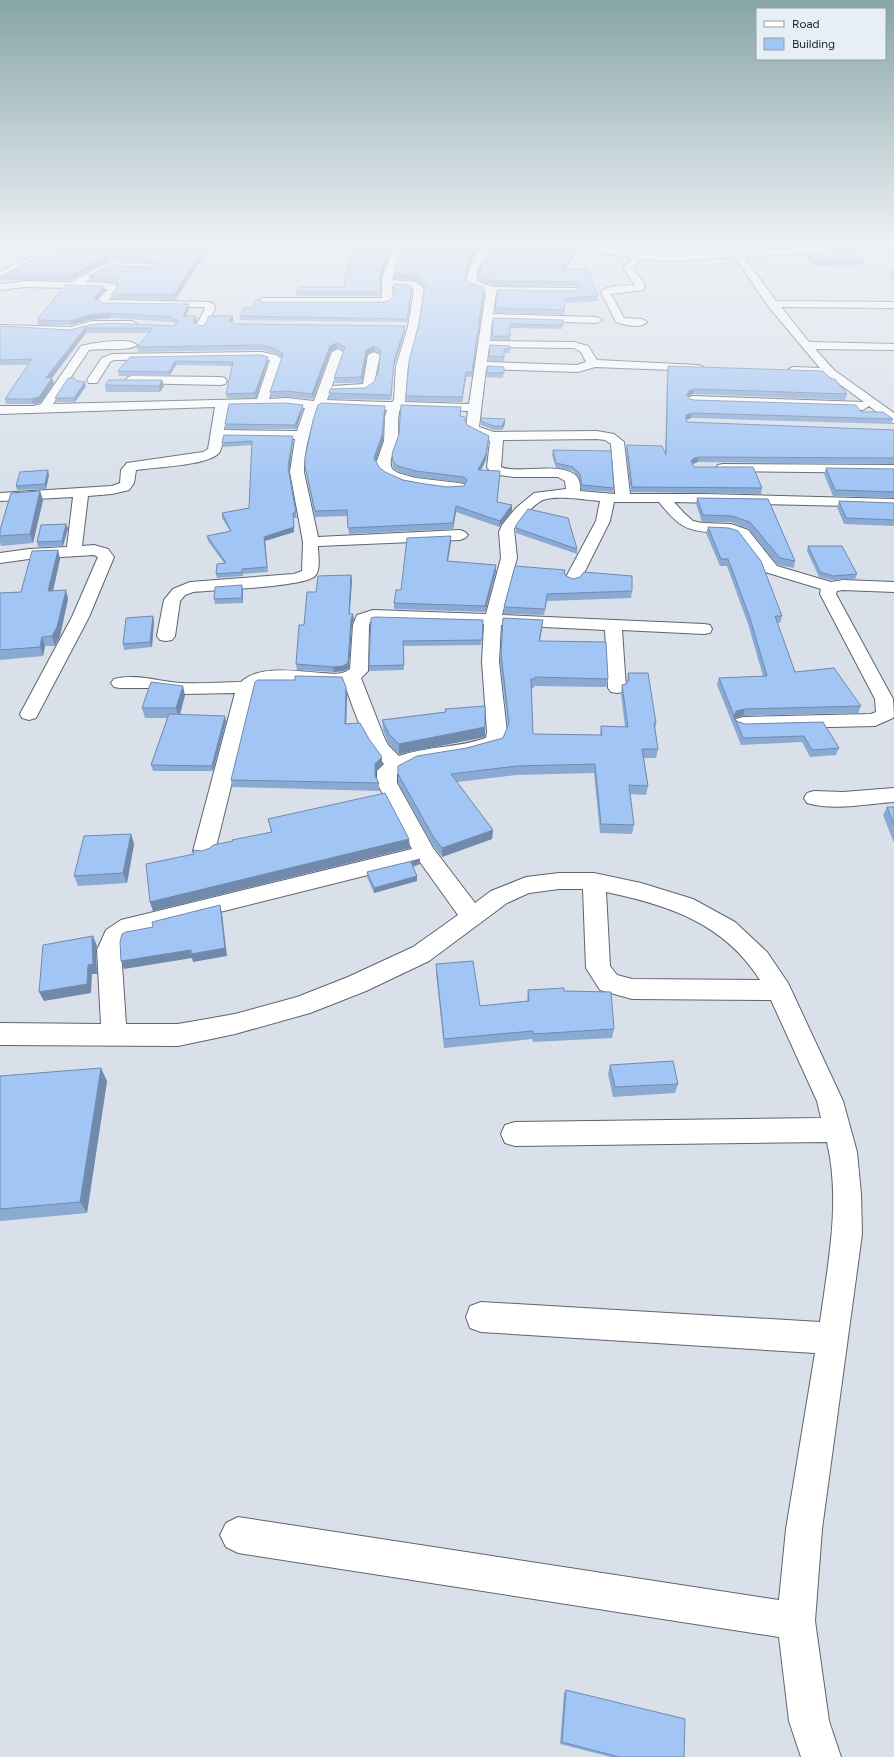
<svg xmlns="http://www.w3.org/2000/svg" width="894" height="1757" font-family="Figtree,sans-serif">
  <rect width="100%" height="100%" fill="#d9e0ea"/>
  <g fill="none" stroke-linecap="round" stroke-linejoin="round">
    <g stroke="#5e656d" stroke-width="2">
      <g id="minor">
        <polygon points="69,242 83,242 35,261 0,279 0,272 29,257"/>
        <path d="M 203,242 L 404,242 L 392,280 L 416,282 L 424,289 L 418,327 L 408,366 L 405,402 L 469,404 L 486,292 L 470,285 L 466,281 C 470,265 474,253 488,242 L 498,242 C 488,254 475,264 477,281 L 493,287 L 576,288 L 581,291 L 576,294 L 496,293 L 493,314 L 597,317 L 602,320 L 597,323 L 492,320 L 490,341 L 574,342 L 588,346 L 597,360 L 698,365 L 702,366 L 704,368 L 702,370 L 698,371 L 595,367 L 578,372 L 486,369 L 479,427 L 494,432 L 597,431 L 614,434 L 624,442 L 630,494 L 703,494 L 894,499 L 894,507 L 674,502 L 684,513 L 693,521 L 702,523 L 731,524 L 748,530 L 777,566 L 831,582 L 843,580 L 894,582 L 894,592 L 843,590 L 837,591 L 836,594 L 893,699 L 894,716 L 893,718 L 875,726 L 743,729 L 736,727 L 734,723 L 736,719 L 743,717 L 871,714 L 876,712 L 875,699 L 820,594 L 821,589 L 765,572 L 737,536 C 729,532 722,533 713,532 C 685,532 676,523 659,502 L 614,502 L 610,521 L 581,579 L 579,582 L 573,584 L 567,582 L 565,579 L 596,521 L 600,501 C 585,500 557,495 543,500 C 535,503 519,521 514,529 L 517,558 L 502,615 L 704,624 L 710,625 L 712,629 L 710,633 L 704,634 L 622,630 L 626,688 L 623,692 L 617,693 L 611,692 L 608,688 L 605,630 L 501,625 L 499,662 L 507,732 L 501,746 L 467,755 L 417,764 L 397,774 L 397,783 L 433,848 L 475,903 L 491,891 L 526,877 L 559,873 L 594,873 L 641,883 L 693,899 L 735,922 L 767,952 L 788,983 L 843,1101 L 857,1152 L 861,1194 L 862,1234 L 822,1529 L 815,1621 L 829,1721 L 841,1757 L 801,1757 L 789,1721 L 779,1637 L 238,1553 L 226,1547 L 220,1535 L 226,1523 L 238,1517 L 779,1600 L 786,1529 L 815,1353 L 481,1332 L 470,1328 L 466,1317 L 470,1306 L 481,1302 L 820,1322 C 828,1263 841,1201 827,1142 L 515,1146 L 505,1143 L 501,1134 L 505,1125 L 515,1122 L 821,1118 L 817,1101 L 771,1000 L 632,999 L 600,990 L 586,968 L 583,889 L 559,889 L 529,893 L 507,903 L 429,961 L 366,991 L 310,1013 L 235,1034 L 178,1046 L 0,1045 L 0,1023 L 101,1024 L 97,950 L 106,930 L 121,920 L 412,849 L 377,783 L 377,771 L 384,764 C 363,741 355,712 344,683 L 334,684 L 268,681 L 259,684 L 255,689 L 215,851 L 212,856 L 204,859 L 196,856 L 193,851 L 235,693 L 183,694 L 147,688 L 120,688 L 114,687 L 111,683 L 114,679 C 137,673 159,682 182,683 C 201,684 221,682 241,682 C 259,664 300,672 323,673 C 332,674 343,675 350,669 L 353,625 L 357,615 L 373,610 L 486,614 L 501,558 L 499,532 L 502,525 L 516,508 L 534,493 L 566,489 L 565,481 L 558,477 L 514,477 L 492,474 L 487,467 L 490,441 C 482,435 472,436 466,427 L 468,411 L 400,409 C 396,421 400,433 397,444 C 394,453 388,459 392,469 L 398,473 L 416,478 L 459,483 L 464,484 L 466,487 L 464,490 C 447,494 403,487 388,478 C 381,475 379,470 376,464 L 384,441 L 385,417 L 387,410 L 322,407 L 317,410 C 310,430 304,450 304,472 L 318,537 L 460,530 L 465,532 L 468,535 L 465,538 L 460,540 L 318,546 C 318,555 321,569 315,576 C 305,587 213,590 193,592 L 185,595 L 180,601 L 175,636 L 172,640 L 166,641 L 160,640 L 157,636 L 164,600 L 173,589 L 190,582 L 294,574 L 302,571 L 303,542 L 290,472 L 295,439 L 223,438 C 222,443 222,449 219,453 C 207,466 155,467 136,470 L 134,483 L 129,490 L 112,494 L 88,496 L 82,546 L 94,545 L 108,549 L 114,557 L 89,617 L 38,714 L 36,718 L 29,720 L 22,718 L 20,714 L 72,617 L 98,557 L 94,555 L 29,559 L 0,563 L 0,553 L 29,549 L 67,547 L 73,497 L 0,501 L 0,493 L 112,486 L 120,483 L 121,470 L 127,463 L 203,452 L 208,449 L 215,407 L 0,414 L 0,406 L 33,406 L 41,404 L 81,346 C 91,343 130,337 137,345 C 132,351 99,348 89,350 L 53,404 L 257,399 L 270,360 L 262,358 L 114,360 L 110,362 L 97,383 L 89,383 L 87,380 L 102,358 L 112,354 L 262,352 L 276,355 L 282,359 L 269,399 L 287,398 L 314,401 L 332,352 L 338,349 L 344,352 L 327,400 L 385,402 L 392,402 L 394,400 L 396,366 L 408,327 L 414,290 L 410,287 L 392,286 L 393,298 L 389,303 L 385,304 L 263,304 L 258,301 L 263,298 L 382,298 L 382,279 L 394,246 L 206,247 L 203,246 ZM 489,347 L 574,348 L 581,352 L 586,362 L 577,365 L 487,362 ZM 287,406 L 305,408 L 297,431 L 224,430 L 228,407 ZM 597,439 L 605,440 L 611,444 L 615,494 L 580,491 C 585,454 518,476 501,467 L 503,440 ZM 375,620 L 484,624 L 482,662 L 487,732 L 486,738 C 457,748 427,746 399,756 L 388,745 L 384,737 L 361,678 L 368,671 L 369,625 L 370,622 ZM 420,862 L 458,915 L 413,947 L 348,977 L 297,997 L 235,1014 L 178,1024 L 126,1024 L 121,950 L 124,941 L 136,933 ZM 606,892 C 668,905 724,923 760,980 L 632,979 L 617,975 L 610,966 Z"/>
        <path d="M 552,242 L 575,242 L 639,253 L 676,255 L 831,246 L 862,242 L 892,242 L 888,245 L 831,252 L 744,257 L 776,301 L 894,302 L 894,308 L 892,308 L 781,307 L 809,342 L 894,344 L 894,350 L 815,349 L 834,370 L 894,413 L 894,423 L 890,422 L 869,406 L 863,410 L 689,403 L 687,400 L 689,397 L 693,396 L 864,402 L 827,375 L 789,373 L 787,371 L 789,369 L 793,367 L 820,368 L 768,306 L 735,257 L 676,261 L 641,259 L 634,267 L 634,270 L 645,285 L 643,290 L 611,294 L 624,318 L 642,319 L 647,322 C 641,329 625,325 616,322 L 601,292 C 608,284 625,286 635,285 L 624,270 L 624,267 L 632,258 L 556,245 Z"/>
        <polygon points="108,262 150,264 155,267 150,270 110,268 85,282 108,283 116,285 118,289 109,300 209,302 214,304 215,309 204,329 200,330 195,327 205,309 204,307 104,306 97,302 98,300 108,289 25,287 0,290 0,284 25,281 71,282"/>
        <polygon points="92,321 132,321 137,324 132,327 93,327 71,333 0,331 0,325 71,327"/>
        <polygon points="374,352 380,355 373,388 365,392 333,392 331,389 333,386 363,384 368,355"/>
        <polygon points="132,376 221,377 225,378 227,381 225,384 221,385 128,383 126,380 128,377"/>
        <polygon points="723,464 894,465 894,473 718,471 716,468 718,465"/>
        <path d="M 894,788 L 894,802 C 866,804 834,811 807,803 L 804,798 L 807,793 L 814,791 L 843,792 Z"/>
      </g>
    </g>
    <use href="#minor" fill="#fff" fill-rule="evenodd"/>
  </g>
  <g fill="#8aa9d3">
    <polygon points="159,242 202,242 208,244 209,248 175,300 112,299 111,294 118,286 117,284 108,282 90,281 89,276 150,267 153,264 150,262 108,260 71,280 1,280 0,277 0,276 155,247"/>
    <polygon points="403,242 486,242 472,257 466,279 469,282 484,293 472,377 466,377 462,402 407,401 406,396 425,289 416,281 394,279 394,274"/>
    <polygon points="791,242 841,242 841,243 795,247"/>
    <polygon points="392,243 392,248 381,278 380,296 297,296 296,292 344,287"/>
    <polygon points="578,250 564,270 598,296 598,301 565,303 564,315 495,313 495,308 576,291 579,289 576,286 493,286 478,280 479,276"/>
    <polygon points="804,252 865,261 864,265 814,266 803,255"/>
    <polygon points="890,271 894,271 894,285 889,276"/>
    <polygon points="104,286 105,290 98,300 103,303 189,308 186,316 197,321 195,324 200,326 233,316 233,321 232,322 235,324 405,331 394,366 391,400 329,399 329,393 365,388 374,382 378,372 381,355 375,351 367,355 362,383 334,383 334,378 344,351 337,348 331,351 313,399 287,397 271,397 270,392 282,358 277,354 262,350 138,352 137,347 149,333 86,333 52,378 54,383 40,403 33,404 6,404 5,399 28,365 0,365 0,326 70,330 89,325 172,326 176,323 173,322 111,318 89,320 71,325 38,325 37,320"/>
    <polygon points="412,291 407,322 240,320 240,316 252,308 263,302 385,302"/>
    <polygon points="493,318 563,320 562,329 510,328 510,340 492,340"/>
    <polygon points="510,346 510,353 504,353 504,361 489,361 489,356"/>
    <polygon points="130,357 268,361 256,398 227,398 226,394 232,366 176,365 169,376 119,376 118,371"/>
    <polygon points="668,366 847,394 845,400 693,394 688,397 690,399 694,400 861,412 893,419 891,424 691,418 686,420 686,422 894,430 894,464 698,462 692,464 694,467 762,488 761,494 631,492 626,450 627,445 665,453 667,372"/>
    <polygon points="504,367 503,378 486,377 487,373"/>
    <polygon points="162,380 164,386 160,392 106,392 105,385"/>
    <polygon points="86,386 75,402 56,402 55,398"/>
    <polygon points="303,405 303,409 296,429 226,429 225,424"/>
    <polygon points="385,411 383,441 376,460 379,467 385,472 403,480 425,484 447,487 464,486 465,484 464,483 416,477 399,472 393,468 392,454 461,412 460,416 465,417 465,422 467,425 489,436 486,460 481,470 500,477 497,502 512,511 499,527 456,512 453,529 349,534 347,516 315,517 306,472 305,466"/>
    <polygon points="481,418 505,424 502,430 494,430 481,425"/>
    <polygon points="224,435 293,440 289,471 297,518 293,518 294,532 265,541 268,572 243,574 243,576 217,578 216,574 224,563 208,541 207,536 230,531 222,518 222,513 249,508 252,445 223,447 222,443"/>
    <polygon points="553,450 614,488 613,492 581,490 580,479 573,471 556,468 552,455"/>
    <polygon points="826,468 894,469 894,498 833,496 824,474"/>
    <polygon points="49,475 46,489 17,490 16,486"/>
    <polygon points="40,491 43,500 33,543 1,546 0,542 0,530"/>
    <polygon points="697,498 768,499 795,561 794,568 778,565 748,529 731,522 702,522 696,504"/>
    <polygon points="839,501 894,503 894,526 844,524 837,507"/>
    <polygon points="516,525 577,549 577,554 516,533"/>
    <polygon points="708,527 782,616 780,623 777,623 795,672 861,706 858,713 743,716 735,718 736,721 745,724 823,722 839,748 836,755 810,757 802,742 741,745 717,685 719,678 763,676 748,624 727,566 720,566 706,533"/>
    <polygon points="68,528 63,546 38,547 37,542"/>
    <polygon points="451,542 448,561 496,565 496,571 485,612 394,609 394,603 401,590"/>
    <polygon points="808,546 857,574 855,579 831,580 819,577 807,551"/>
    <polygon points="58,550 60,559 53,591 66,590 68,599 60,636 55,646 45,646 43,656 0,660 0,593 21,592"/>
    <polygon points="565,570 565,574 566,576 573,579 632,591 631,598 547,601 544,615 504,614 504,607"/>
    <polygon points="351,575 352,580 350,614 354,619 352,625 349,668 344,671 334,672 297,670 296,664 304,625 316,592"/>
    <polygon points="243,590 243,603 215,604 214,599"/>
    <polygon points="371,618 483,620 481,645 403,646 404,670 369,671"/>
    <polygon points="503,618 542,628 540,641 608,679 606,687 534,686 534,688 531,688 533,734 600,735 601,726 625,727 621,694 622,685 626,684 627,682 628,673 656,723 655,730 658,749 656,758 644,758 648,786 646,795 630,794 634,825 632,834 600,833 594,773 516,775 457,782 493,830 492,839 442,857 434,847 398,783 398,766 503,738 508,726 500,662"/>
    <polygon points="154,621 152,647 124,650 123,644"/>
    <polygon points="347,694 346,724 382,764 376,771 376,777 379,783 379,791 232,787 231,780"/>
    <polygon points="185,695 180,714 226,721 213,771 153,771 151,765 167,718 145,718 142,708"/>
    <polygon points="445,709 485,737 399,754 389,744 383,730 382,720 445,712"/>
    <polygon points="887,807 894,807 894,843 883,815"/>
    <polygon points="268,819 410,848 153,911 150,902 194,854 271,832"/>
    <polygon points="131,834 134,844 127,883 78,886 74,876"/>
    <polygon points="420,864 413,867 417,876 417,881 374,893 367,877 367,872"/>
    <polygon points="436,964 480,1006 527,1001 528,990 564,991 614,1029 612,1038 533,1042 532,1039 444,1048 436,973"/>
    <polygon points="610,1065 678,1084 675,1093 613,1097 608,1074"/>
    <polygon points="0,1076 107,1081 87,1213 0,1221"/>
    <polygon points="566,1690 684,1757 611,1757 560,1744 564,1693"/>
  </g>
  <g fill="#718aac">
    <polygon points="482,242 486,242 472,257 465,282 465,278 472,253"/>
    <polygon points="804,242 841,242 841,243 795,247 796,243"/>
    <polygon points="392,243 392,248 381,278 380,296 380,274"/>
    <polygon points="208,244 209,248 175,300 174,295"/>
    <polygon points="578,246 578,250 562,274 562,270"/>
    <polygon points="107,256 108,260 71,280 70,276"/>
    <polygon points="104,286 105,290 96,302 94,298"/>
    <polygon points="412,287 412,291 407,322 407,319"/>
    <polygon points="484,288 484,293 472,377 472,372"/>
    <polygon points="189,304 189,308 184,321 183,316"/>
    <polygon points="110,313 111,318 89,320 71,325 70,321 88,315"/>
    <polygon points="196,316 197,321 194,327 193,322"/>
    <polygon points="233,316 233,321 230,325 229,320"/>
    <polygon points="405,326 405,331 394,366 391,400 391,395 394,361"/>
    <polygon points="85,328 86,333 48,383 46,378"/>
    <polygon points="337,343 337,348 331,351 313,399 312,394 330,346"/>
    <polygon points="374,346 375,351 367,355 362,383 361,377 366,350"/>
    <polygon points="268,357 268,361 256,398 255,393"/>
    <polygon points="175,361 176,365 169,376 169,372"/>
    <polygon points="466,372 466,377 462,402 462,397"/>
    <polygon points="52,378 54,383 40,403 33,404 31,399"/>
    <polygon points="162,380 164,386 160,392 159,386"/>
    <polygon points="85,382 86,386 75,402 74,398"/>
    <polygon points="694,389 693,394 688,396 686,401 687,395 689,391"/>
    <polygon points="303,405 303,409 296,429 295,425"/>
    <polygon points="385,406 385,411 383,441 375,464 374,458"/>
    <polygon points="692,413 691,418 685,421 686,415"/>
    <polygon points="505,419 505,424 502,430 502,426"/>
    <polygon points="293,436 293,440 289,472 288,467"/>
    <polygon points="489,436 486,460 478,476 478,470"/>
    <polygon points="699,457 698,462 693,464 690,467 691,461 694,458"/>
    <polygon points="48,470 49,475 46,489 45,484"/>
    <polygon points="40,491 43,500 33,543 30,534"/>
    <polygon points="512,505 512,511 499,527 500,521"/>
    <polygon points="456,506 456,512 453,529 453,523"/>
    <polygon points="293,513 294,532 265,541 268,572 264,537"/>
    <polygon points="66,524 68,528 63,546 62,541"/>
    <polygon points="451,536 451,542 447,567 447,561"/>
    <polygon points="58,550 60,559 51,600 48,591"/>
    <polygon points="496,565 496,571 485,612 485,606"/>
    <polygon points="351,575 352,580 349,619 349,614"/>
    <polygon points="242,585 243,590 243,603 242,598"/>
    <polygon points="66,590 68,599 60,636 55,646 52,636"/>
    <polygon points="353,614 354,619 352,625 349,668 344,671 334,672 333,667"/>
    <polygon points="153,616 154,621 152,647 150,642"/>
    <polygon points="543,620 542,628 538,650 539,641"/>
    <polygon points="42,637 45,646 43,656 40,647"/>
    <polygon points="183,686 185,695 179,718 176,708"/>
    <polygon points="346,687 347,694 346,732 345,724"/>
    <polygon points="745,709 743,716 735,718 734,717 736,711"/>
    <polygon points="225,716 226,721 213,771 212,766"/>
    <polygon points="485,727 485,737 399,754 399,744"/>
    <polygon points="382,757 382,764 376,771 376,783 375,764"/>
    <polygon points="493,830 492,839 442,857 442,848"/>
    <polygon points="131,834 134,844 127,883 123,873"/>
    <polygon points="409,839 410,848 153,911 150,902"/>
    <polygon points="420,859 420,864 411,867 411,862"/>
    <polygon points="417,876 417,881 374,893 374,888"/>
    <polygon points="220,905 222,913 227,956 193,962 192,958 124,969 121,961"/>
    <polygon points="93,936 97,946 96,950 97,974 92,974 91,993 44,1001 39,992 88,965 92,940"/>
    <polygon points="101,1068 107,1081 87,1213 80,1202"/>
  </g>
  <g fill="#a1c5f5" stroke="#718aac">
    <polygon points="79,242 135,242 155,247 159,242 201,242 208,244 174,295 111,294 118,286 116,280 107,277 89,276 109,265 150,267 156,262 149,258 107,256 70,276 0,276 35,258"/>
    <polygon points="403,242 482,242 472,253 465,278 469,282 484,288 472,372 466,372 462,397 406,396 409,361 419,323 425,285 416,276 394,274"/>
    <polygon points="496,242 557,242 578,246 562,270 587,269 598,296 566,298 564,310 495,308 497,290 576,291 583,286 576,282 493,281 479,276 482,261"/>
    <polygon points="352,243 392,243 380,274 380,292 296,292 299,287 344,287"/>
    <polygon points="851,248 865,261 814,262 804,252 832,250"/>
    <polygon points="890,271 894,271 894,276"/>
    <polygon points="394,284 409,285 412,287 407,319 240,316 244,308 252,308 256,299 263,302 385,302 390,300 394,295"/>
    <polygon points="65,285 104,286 94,298 103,303 189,304 183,316 196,316 193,322 200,326 205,325 209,316 233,316 229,320 235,324 405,326 394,361 391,395 329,393 330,389 365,388 374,382 378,372 381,350 374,346 366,350 361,377 334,378 345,347 337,343 330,346 312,394 287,391 270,392 283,354 276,349 261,345 137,347 153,328 85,328 46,378 52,378 39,397 31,399 5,399 32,359 0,360 0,326 70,330 89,325 110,323 172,326 179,322 172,317 110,313 88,315 70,321 37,320"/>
    <polygon points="493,318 563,320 563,325 510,324 510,336 492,336"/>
    <polygon points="490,345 510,346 510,349 504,349 504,357 489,356"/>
    <polygon points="261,355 268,357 255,393 226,394 233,362 175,361 169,372 118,371 130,357"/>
    <polygon points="487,366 504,367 504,373 487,373"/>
    <polygon points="668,366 823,371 831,379 835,379 847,394 694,389 689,391 687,395 690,399 694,400 856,405 861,412 883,412 893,419 692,413 686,415 686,422 894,430 894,458 699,457 694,458 691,461 694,467 753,467 762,488 632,487 627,445 662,446 666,455"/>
    <polygon points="68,378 74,378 77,381 85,382 74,398 55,398"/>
    <polygon points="109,380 162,380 159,386 105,385"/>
    <polygon points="286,403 303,405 295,425 225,424 229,404"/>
    <polygon points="322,403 385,406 382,435 374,458 379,467 385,472 403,480 425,484 447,487 464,486 467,480 464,477 416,471 398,466 393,462 392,454 399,434 401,405 461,407 460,416 465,417 465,421 467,425 489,436 486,454 478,470 500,471 497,502 512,505 500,521 456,506 453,523 348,528 347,510 315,511 305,466 305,458 313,420 318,405"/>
    <polygon points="481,418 505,419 502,426 494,426 481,421"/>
    <polygon points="224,435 293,436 288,467 296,513 293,513 294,527 264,537 267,567 242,569 242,572 216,574 217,564 226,563 207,536 231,531 222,513 249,508 252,441 222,443"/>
    <polygon points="553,450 611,451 614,488 582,485 580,474 573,467 556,463"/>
    <polygon points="826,468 894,469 894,492 835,490"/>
    <polygon points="48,470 45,484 16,486 20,472"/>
    <polygon points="40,491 30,534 0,536 0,530 11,493"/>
    <polygon points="697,498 768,499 795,561 780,558 750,522 732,516 703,515"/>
    <polygon points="839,501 894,503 894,520 846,518"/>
    <polygon points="528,509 568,518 577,549 516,528 516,525"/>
    <polygon points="66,524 62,541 37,542 41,525"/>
    <polygon points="708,527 729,528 738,531 761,561 782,616 775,616 795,672 834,668 861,706 745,709 736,711 734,717 736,721 745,724 823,722 839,748 812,750 804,736 743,738 719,678 767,676 750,618 728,559 721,559"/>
    <polygon points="451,536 447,561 496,565 485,606 394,603 396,590 401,590 407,538"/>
    <polygon points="808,546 842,546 857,574 833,576 820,572"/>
    <polygon points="58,550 48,591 66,590 57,627 52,636 42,637 40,647 0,650 0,593 21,592 32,551"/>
    <polygon points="515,566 565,570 564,573 566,576 573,579 580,577 584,572 632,576 632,591 547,594 545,609 504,607"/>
    <polygon points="351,575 349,614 353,614 351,620 348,663 343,666 333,667 296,664 299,625 304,625 307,592 316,592 318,576"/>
    <polygon points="242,585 242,598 214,599 215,587"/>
    <polygon points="153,616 150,642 123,644 126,618"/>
    <polygon points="375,617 483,620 482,640 403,641 404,665 369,666 371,618"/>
    <polygon points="503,618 543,620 539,641 606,642 608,679 535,677 535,679 531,679 533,734 602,735 601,726 628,727 622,685 626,684 629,680 628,673 648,673 656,723 654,723 658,749 642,749 648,786 629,785 634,825 601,824 595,764 517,766 451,774 493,830 442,848 434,838 398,774 398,766 417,756 467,748 503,738 509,723 501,653"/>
    <polygon points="295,676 342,677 346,687 345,724 360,723 369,739 382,757 375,764 375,776 379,783 231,780 255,682 257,680 295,680"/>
    <polygon points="151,682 183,686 176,708 142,708"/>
    <polygon points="485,706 485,727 399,744 389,734 382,720 446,712 445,709"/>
    <polygon points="169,714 225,716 212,766 151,765"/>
    <polygon points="385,793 409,839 150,902 146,864 194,854 193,850 202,851 210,848 213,845 233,841 232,840 272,832 268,819"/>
    <polygon points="887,807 894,807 894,825"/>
    <polygon points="131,834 123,873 74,876 84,836"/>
    <polygon points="420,859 411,862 417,876 374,888 367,872"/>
    <polygon points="220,905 225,948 191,954 191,950 121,961 120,942 122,934 126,932 153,927 152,922"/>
    <polygon points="93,936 92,940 93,964 88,965 87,984 39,992 43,945"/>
    <polygon points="473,961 480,1006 529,1001 528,990 564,988 564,991 611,992 614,1029 534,1034 533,1031 444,1039 436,964"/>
    <polygon points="673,1061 678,1084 615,1087 610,1065"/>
    <polygon points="101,1068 80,1202 0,1209 0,1076"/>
    <polygon points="566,1690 685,1719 684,1757 619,1757 562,1742"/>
  </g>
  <linearGradient id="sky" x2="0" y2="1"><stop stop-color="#87a5a6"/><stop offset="0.5" stop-color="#eef1f6"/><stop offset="1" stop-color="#eef1f6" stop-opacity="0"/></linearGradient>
  <rect width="894" height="488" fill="url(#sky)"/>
  <rect x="756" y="8" width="130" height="52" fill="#e6eef7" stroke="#989ea4"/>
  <rect x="764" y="21" width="20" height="6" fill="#ffffff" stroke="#989ea4"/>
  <text x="792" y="28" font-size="12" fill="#222528">Road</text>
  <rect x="764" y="38" width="20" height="12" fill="#a1c5f5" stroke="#989ea4"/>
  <text x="792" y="48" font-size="12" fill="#222528">Building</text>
</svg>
